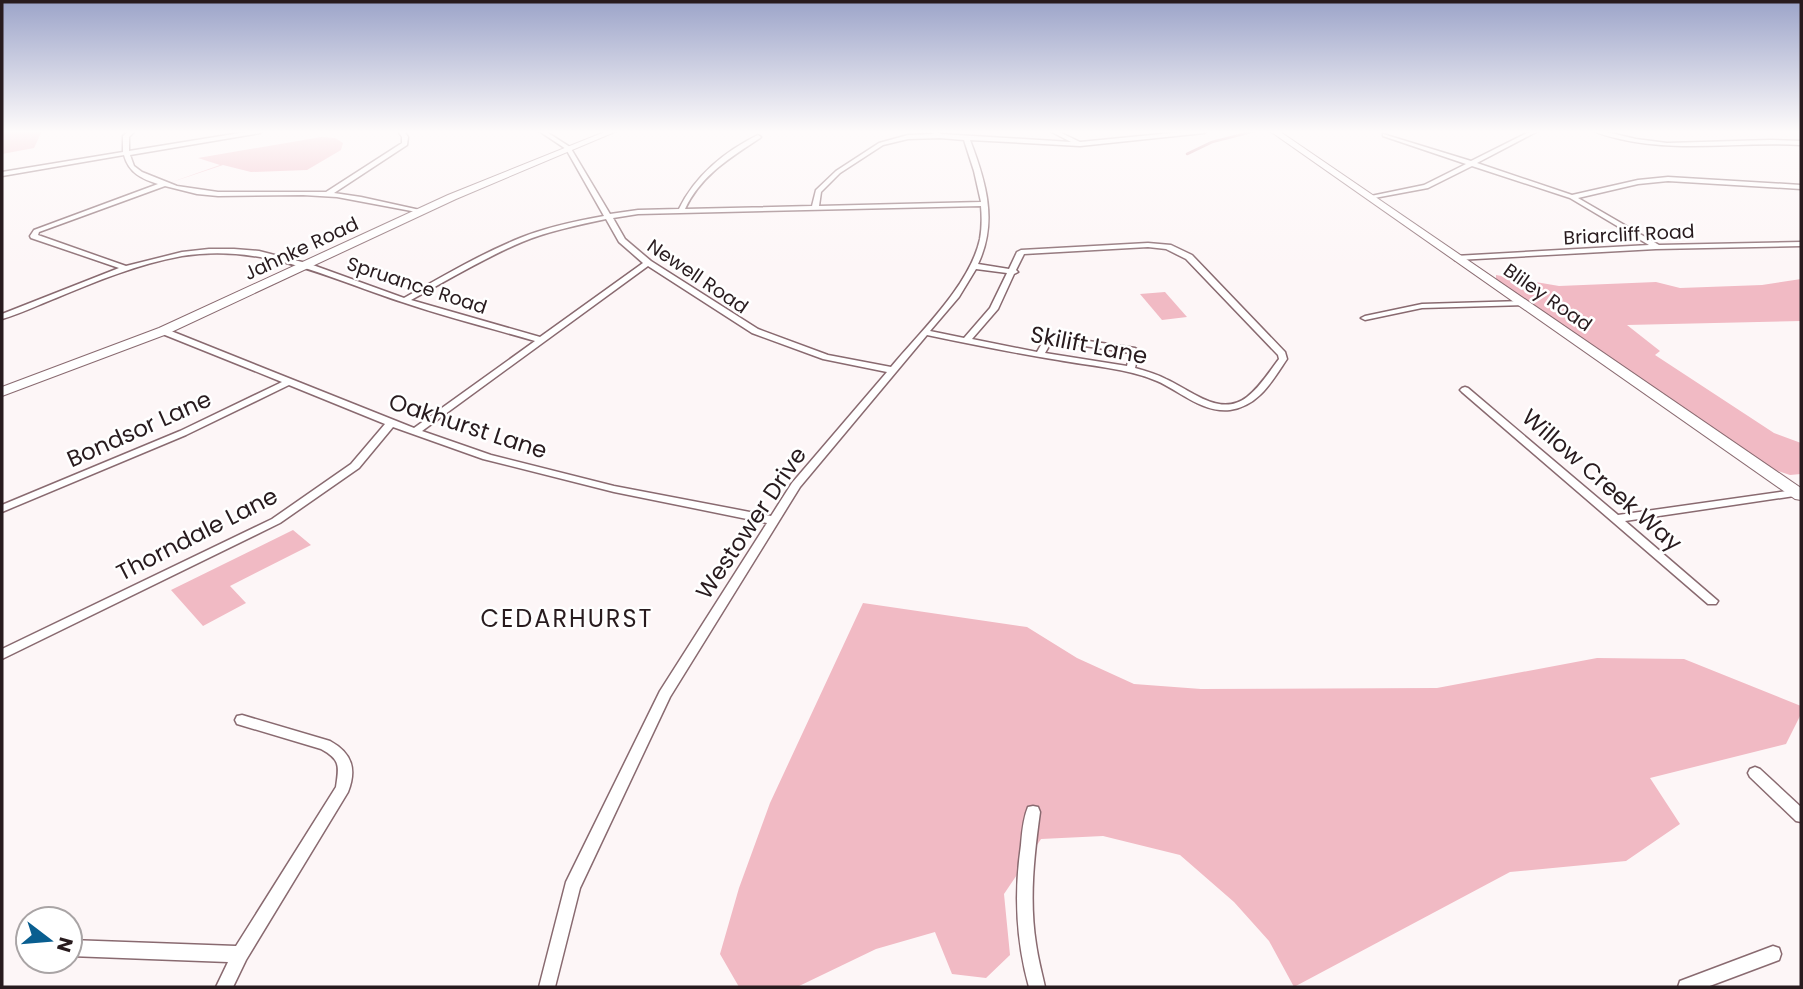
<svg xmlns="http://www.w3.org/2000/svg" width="1803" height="989" font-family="Poppins,sans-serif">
  <rect width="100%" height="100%" fill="#fdf6f7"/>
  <g fill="#f1bac4">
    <polygon points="2,131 42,131 34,148 2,154"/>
    <polygon points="321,137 335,138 343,143 341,150 307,170 251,172 223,165 169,183 220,165 198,158"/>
    <polygon points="1496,275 1559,286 1656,282 1680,288 1762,285 1801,279 1801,321 1627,325 1660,351 1655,355 1774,433 1801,443 1801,474 1790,475 1769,468 1496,281"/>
    <polygon points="1165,292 1187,317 1162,320 1140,294"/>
    <polygon points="293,530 311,545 230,586 246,603 203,626 171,590"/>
    <polygon points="863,603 1027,627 1077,658 1134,684 1201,689 1437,688 1597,658 1684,659 1801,706 1801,714 1786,744 1650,778 1680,824 1626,861 1510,872 1294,987 1269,941 1234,902 1180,855 1103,836 1041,839 1004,894 1010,955 986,978 952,974 935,932 876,949 797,987 739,987 720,954 739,888 770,803"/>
  </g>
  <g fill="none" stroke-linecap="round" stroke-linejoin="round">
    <polyline stroke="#cb8d9a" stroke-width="2.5" points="1187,154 1212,142 1255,131"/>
    <g stroke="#896a70" stroke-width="3">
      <g id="street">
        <path d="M 129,131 L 135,131 L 129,137 L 129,151 L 252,131 L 263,131 L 260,133 L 130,155 L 134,166 L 142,172 L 177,186 L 218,192 L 326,192 L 402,143 L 402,137 L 398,131 L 404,131 L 408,137 L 407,145 L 334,193 L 361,197 L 420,210 L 422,211 L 422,213 L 337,197 L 303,195 L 218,196 L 197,194 L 165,186 L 39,232 L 38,235 L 126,266 L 182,252 L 209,249 L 234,249 L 259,251 L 310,264 L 404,298 C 442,277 480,254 520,238 C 547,227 576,221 604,216 L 566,149 L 539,131 L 545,131 L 570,147 L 610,214 L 638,210 L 679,209 C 695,176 725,151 758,135 L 761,137 L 760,138 C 730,158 701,175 685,209 L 812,206 L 816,190 L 836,171 L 879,143 L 908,135 L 934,134 L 930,131 L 936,131 L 941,134 L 1071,142 L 1050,131 L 1057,131 L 1080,142 L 1192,131 L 1207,131 L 1204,133 L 1080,146 L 970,140 C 986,182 998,222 978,264 L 1009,269 L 1017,252 L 1021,250 L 1148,243 L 1171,245 L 1192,255 L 1285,352 L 1287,359 C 1272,381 1259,406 1230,410 C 1202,413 1180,391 1157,381 C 1126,368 1090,366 1058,360 C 1014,353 970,344 927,335 L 800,487 L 670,697 L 580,888 L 555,987 L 539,987 L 566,882 L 660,691 L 767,523 L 614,492 L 483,459 L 393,427 L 359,468 L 280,523 L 2,659 L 2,649 L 272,519 L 351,464 L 385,424 L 289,385 L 186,435 L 2,512 L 2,505 L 180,431 L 282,382 L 160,333 L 160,329 L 166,329 L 414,428 L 535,341 C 490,328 446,317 402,302 C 328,278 263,243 182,256 C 138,264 97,281 56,298 C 38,305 20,314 2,319 L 2,314 L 119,268 L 31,238 L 30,236 L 34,230 L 158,184 C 142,179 129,173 124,155 L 2,176 L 2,172 L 123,152 L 123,136 ZM 940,138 L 964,140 L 974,171 L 981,202 L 819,206 L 821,192 L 840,173 L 883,145 L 908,139 ZM 981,206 C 982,217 982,228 980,239 C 970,285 921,331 891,367 L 828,355 L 758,329 L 651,261 L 625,239 L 613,218 L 638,214 ZM 606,219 L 619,242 L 643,263 L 540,337 L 411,300 C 448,280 484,258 522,242 C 549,231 578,225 606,219 ZM 1148,247 L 1166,249 L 1186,259 L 1278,355 L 1279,359 C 1269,372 1260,387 1247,397 C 1220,418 1191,390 1166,379 C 1156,374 1146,371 1135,368 L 1139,351 L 1135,348 L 1049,335 L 1046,336 L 1037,352 L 972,339 L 998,309 L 1014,274 L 1018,272 L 1016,270 L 1024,254 ZM 648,266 L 752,333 L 823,359 L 887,372 L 792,483 L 771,516 L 614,486 L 491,455 L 422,431 ZM 976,269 L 1007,273 L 990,308 L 964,338 L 930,331 L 959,297 ZM 1052,341 L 1130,353 L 1127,366 L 1045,353 Z"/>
        <polygon points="1531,131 1538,131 1477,163 1572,195 1638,180 1668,177 1801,185 1801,189 1668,181 1638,184 1578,198 1659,245 1801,242 1801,246 1656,249 1458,260 1455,260 1455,256 1649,245 1570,198 1472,166 1428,188 1369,199 1366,197 1424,185 1466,164 1383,136 1383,134 1471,161"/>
        <path d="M 1594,131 L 1602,131 L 1636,139 L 1667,143 L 1770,140 L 1801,141 L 1801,145 C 1741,141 1680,153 1620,139 C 1611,137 1602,135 1594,131 Z"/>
        <polygon points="1523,301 1527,303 1526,305 1422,308 1365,320 1361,318 1365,316 1422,304"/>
        <polygon points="1465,387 1468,388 1618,515 1801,489 1801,495 1625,521 1718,601 1716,604 1708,604 1462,392 1460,390 1462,388"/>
        <path d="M 242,715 L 330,741 C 352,753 357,769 348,792 L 246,960 L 233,987 L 216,987 L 228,962 L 70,956 L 70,940 L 236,946 L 336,787 C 339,766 341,760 321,749 L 237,724 L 235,720 L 237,716 Z"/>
        <polygon points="1755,767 1760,769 1801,807 1801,822 1796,821 1750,777 1748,773 1750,769"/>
        <path d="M 1033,806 L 1038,807 L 1040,812 C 1034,856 1029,900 1036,944 C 1038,959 1042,973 1045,987 L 1029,987 C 1016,940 1014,893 1021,845 C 1022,833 1023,819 1028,807 Z"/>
        <polygon points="1773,946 1779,948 1781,954 1779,960 1707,987 1678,987 1680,981"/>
      </g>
    </g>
    <g stroke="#896a70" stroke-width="2">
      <g id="secondary">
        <polygon points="607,131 617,131 456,199 167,334 2,396 2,387 159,328 448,195"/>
        <polygon points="1270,131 1279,131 1801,488 1801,500 1795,499"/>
      </g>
    </g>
    <use href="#street" fill="#fff" fill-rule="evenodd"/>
    <use href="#secondary" fill="#fff" fill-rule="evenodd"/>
  </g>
  <linearGradient id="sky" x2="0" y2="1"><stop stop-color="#9ca4c9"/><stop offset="0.49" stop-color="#fefbfb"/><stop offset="1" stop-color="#fefbfb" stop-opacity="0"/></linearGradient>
  <rect width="1803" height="269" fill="url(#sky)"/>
  <g text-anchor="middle" stroke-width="5" stroke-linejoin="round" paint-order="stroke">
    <g font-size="19" fill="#281b1e" stroke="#fff">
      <text transform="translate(1629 234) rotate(-3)" y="7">Briarcliff Road</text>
      <text transform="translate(301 248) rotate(-25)" y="7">Jahnke Road</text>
      <text transform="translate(698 276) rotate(34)" y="7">Newell Road</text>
      <text transform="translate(417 285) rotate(18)" y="7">Spruance Road</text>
      <text transform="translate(1548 297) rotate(35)" y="7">Bliley Road</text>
    </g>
    <g font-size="23" fill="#281b1e" stroke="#fff">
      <text transform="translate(1089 345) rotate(11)" y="8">Skilift Lane</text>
      <text transform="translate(468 426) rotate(18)" y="8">Oakhurst Lane</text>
      <text transform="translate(139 429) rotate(-24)" y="8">Bondsor Lane</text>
      <text transform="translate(1602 480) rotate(41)" y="8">Willow Creek Way</text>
      <text transform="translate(751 523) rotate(-56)" y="8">Westower Drive</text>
      <text transform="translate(197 534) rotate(-27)" y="8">Thorndale Lane</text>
    </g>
    <g font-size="24" letter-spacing="2" fill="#281b1e" stroke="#fff">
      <text x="567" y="627">CEDARHURST</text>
    </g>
  </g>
  <rect width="1803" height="989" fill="none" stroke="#281b1e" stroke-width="7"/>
  <g transform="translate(49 940) rotate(106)"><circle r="33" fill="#ffffff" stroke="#a9a4a5" stroke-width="2"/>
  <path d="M0-5L12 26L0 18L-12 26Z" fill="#095e90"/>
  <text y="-10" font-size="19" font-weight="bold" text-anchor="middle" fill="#281b1e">N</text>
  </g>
</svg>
